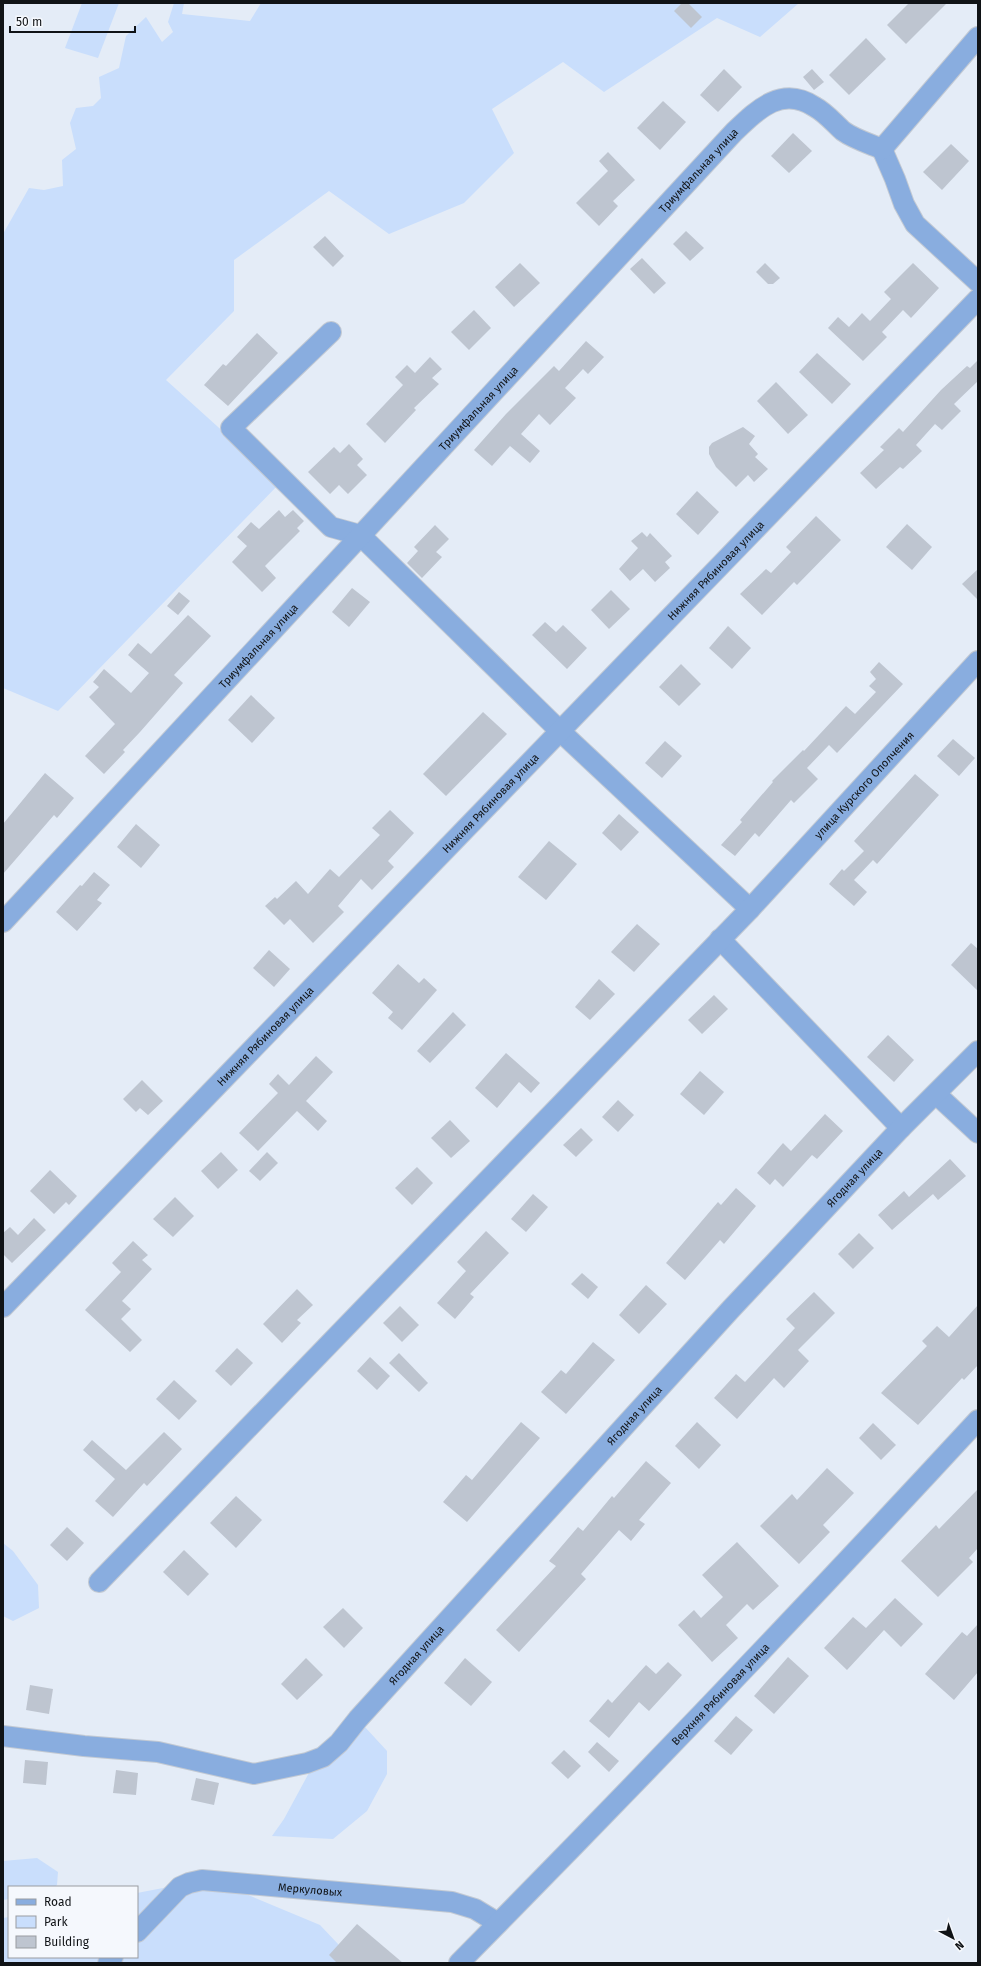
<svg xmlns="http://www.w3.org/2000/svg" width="981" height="1966" font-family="'Fira Sans',sans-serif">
  <rect width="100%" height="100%" fill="#e4ecf7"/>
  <g fill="#c9defc">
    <polygon points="82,3 119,3 98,58 65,48"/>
    <polygon points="174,3 184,3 182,14 250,21 261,3 799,3 760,37 717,18 604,92 563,62 492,109 514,153 464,203 389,234 329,191 234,260 234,311 166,380 280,483 58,711 3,688 3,234 29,188 44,190 63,186 62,160 76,149 70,123 76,108 93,106 101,98 99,77 119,68 126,36 146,17 162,42 173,32 168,22"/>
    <polygon points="3,1543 13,1551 38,1585 39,1608 13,1621 3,1616"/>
    <polygon points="364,1726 387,1751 387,1774 367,1811 333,1839 272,1836 284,1819 317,1758"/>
    <polygon points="37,1858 58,1872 57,1885 54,1887 9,1887 9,1899 3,1900 3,1861"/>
    <polygon points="210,1879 320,1925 356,1963 3,1963 3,1918 9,1917 9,1957 137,1957 137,1893"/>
  </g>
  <g fill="#bec5d0">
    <polygon points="682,3 688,3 702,17 691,28 674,11"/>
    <polygon points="909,3 947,3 906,44 887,25"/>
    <polygon points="866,38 886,59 849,95 829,75"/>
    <polygon points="724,69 742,87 718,112 700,95"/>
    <polygon points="812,69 824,82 814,90 803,77"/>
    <polygon points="663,101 686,122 660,150 637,128"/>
    <polygon points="793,133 812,151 789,173 771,156"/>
    <polygon points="951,144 969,161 942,190 923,172"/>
    <polygon points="608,152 635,180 613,201 618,206 599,226 576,203 608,171 599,161"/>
    <polygon points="686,231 704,248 690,261 673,244"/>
    <polygon points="325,236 344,256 333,267 313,247"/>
    <polygon points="642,258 666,283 654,294 630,269"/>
    <polygon points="520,263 540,283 514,307 495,287"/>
    <polygon points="765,263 780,278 773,284 768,284 756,272"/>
    <polygon points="913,263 939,288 911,318 903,310 882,332 887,337 863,361 828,328 838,317 849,327 862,313 870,321 891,299 884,292"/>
    <polygon points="474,310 491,328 469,350 451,332"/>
    <polygon points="257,333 278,353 228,406 204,385 223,364 226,366"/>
    <polygon points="586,341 604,357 588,374 583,369 565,388 576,398 550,425 539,414 521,434 540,451 530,463 510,446 492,466 474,450 506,414 554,366 559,371"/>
    <polygon points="817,353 851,384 832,404 799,372"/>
    <polygon points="430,357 442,369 432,378 439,384 414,408 416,410 385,443 366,424 403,385 395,377 407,365 415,373"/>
    <polygon points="978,360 978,381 954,404 961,411 942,430 935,424 916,445 922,451 903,469 900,467 876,489 860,473 884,450 880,447 899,428 903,432 941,390 967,366 970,368"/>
    <polygon points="776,382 808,415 788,434 757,401"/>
    <polygon points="743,427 755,436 749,444 758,454 755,457 768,469 754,482 748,475 736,487 716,467 709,454 709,447 712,443"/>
    <polygon points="349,444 363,459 357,465 367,475 348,494 339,485 330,494 308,472 334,447 340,453"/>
    <polygon points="697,491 719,512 698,535 676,514"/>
    <polygon points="279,510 285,517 293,510 304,521 297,528 300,531 265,566 276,578 262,592 232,562 247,546 237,537 251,522 259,529"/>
    <polygon points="816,516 841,540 797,585 794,582 762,615 740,594 766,569 771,573 791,552 786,547"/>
    <polygon points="907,524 932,547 912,570 886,547"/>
    <polygon points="435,525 449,539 436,552 442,557 422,578 407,563 418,551 414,547"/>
    <polygon points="642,532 647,537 650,533 672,556 665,562 670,568 655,582 643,569 630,581 619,569 638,548 631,541"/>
    <polygon points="978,569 978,600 962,584"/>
    <polygon points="352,588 370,602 349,627 332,612"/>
    <polygon points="611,590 630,609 609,629 591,610"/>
    <polygon points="179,592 190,601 178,615 167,606"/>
    <polygon points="188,615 211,636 174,675 183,683 140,732 123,750 125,752 104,774 85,756 115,724 89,697 99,687 93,682 104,669 131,693 149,673 128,655 138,643 151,654"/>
    <polygon points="545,622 556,632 563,625 587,648 567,669 532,635"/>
    <polygon points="728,626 751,648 732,669 709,648"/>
    <polygon points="879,662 903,684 837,753 829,745 807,768 818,779 794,803 791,800 759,837 755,833 735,856 721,845 742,822 740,820 773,782 772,781 803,750 804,751 846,706 855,714 876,692 869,686 876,679 870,672"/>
    <polygon points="681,664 701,684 679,706 659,687"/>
    <polygon points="251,695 275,718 252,743 228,720"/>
    <polygon points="483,712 507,734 446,796 423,774"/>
    <polygon points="953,739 975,758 959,776 937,756"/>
    <polygon points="665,741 682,756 662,778 645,763"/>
    <polygon points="45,773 74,798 57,818 54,815 3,874 3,824"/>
    <polygon points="915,774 939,795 877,864 873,860 854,880 867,892 854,906 829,884 842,869 844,871 864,851 854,841"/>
    <polygon points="390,810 414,833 388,861 394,867 372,890 361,879 338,906 344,912 313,943 290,919 284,925 265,906 275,897 277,899 296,881 308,894 330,869 339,877 380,835 372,828"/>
    <polygon points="619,814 639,832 621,851 602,833"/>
    <polygon points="136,824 160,845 141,868 117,847"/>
    <polygon points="549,841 577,864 546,900 518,877"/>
    <polygon points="94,872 110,885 97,900 102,903 77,931 56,912 80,885 82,886"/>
    <polygon points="637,924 660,944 634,972 611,952"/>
    <polygon points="971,943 978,949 978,991 951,965"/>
    <polygon points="269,950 290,969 274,987 253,968"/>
    <polygon points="398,964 419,983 424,978 437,990 402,1030 388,1018 393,1012 372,993"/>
    <polygon points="599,979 615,994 590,1020 575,1007"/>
    <polygon points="714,995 728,1009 702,1034 688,1020"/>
    <polygon points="453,1012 466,1025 430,1063 417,1051"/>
    <polygon points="888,1035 914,1060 894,1082 867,1057"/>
    <polygon points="506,1053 540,1083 531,1093 519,1082 497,1108 475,1088"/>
    <polygon points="316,1056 333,1072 306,1101 327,1121 318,1131 297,1111 258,1151 239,1133 278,1093 269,1084 278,1074 289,1085"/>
    <polygon points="700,1071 724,1092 704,1115 680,1094"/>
    <polygon points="142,1080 163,1101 148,1115 140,1108 136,1112 123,1099"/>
    <polygon points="618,1100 634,1115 618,1132 602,1117"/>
    <polygon points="825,1114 843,1131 817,1159 812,1155 783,1187 775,1179 770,1185 757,1173 783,1143 791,1151"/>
    <polygon points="450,1120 470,1141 451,1158 431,1138"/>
    <polygon points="581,1128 593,1140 576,1157 563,1145"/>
    <polygon points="221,1152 238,1170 218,1189 201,1171"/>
    <polygon points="267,1152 278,1163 260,1181 249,1171"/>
    <polygon points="950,1159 966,1176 938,1200 933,1194 892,1230 878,1215 904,1191 909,1197"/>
    <polygon points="417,1167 433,1183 412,1205 395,1188"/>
    <polygon points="50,1170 77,1196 69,1205 66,1202 54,1214 30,1191"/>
    <polygon points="736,1188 756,1206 724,1244 720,1240 685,1280 666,1263 718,1202 721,1205"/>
    <polygon points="533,1194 548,1207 526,1232 511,1219"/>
    <polygon points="175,1197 194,1216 173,1237 153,1219"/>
    <polygon points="34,1218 46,1230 12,1263 3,1254 3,1233 10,1227 18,1235"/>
    <polygon points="486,1231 509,1253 470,1294 474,1297 455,1319 437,1303 466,1271 457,1262"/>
    <polygon points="859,1233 874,1248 853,1269 838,1254"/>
    <polygon points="133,1241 148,1255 142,1260 152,1269 122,1301 131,1309 121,1319 142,1340 130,1352 85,1310 121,1272 112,1263"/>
    <polygon points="582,1273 598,1287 588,1299 571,1284"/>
    <polygon points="646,1285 667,1304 639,1334 619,1315"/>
    <polygon points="297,1289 313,1305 297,1320 301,1323 282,1343 263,1324"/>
    <polygon points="814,1292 835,1313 798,1350 809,1361 784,1388 774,1378 737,1419 714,1398 736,1374 745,1382 795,1328 786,1319"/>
    <polygon points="978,1305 978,1365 964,1380 962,1378 918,1425 881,1393 927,1346 922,1341 937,1326 949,1337"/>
    <polygon points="400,1306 419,1325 402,1342 383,1323"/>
    <polygon points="593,1342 615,1360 566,1414 541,1392 561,1370 566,1374"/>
    <polygon points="237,1348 253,1363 231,1386 215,1371"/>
    <polygon points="399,1353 428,1383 419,1392 389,1363"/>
    <polygon points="370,1357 390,1376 377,1390 357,1371"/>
    <polygon points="174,1380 197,1401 179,1420 156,1399"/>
    <polygon points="521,1422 540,1438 467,1522 443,1502 466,1475 472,1480"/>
    <polygon points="697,1422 721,1445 699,1469 675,1446"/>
    <polygon points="873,1423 896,1445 881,1460 859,1438"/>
    <polygon points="164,1432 182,1449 147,1486 144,1483 113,1517 95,1501 115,1479 83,1450 92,1440 126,1470"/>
    <polygon points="646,1461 671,1483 639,1520 645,1524 631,1541 619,1530 581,1574 586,1579 519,1652 496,1630 556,1566 549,1561 578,1527 583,1531 612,1496 614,1498"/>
    <polygon points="827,1468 854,1493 823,1525 830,1532 799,1564 760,1526 792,1494 797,1500"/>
    <polygon points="978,1489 978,1548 969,1558 973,1562 938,1597 901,1561 936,1525 939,1529"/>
    <polygon points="236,1496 262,1520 236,1548 210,1523"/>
    <polygon points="67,1527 84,1543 67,1561 50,1545"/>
    <polygon points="737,1542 779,1586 753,1610 747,1604 726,1625 738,1638 712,1662 678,1625 694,1610 701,1618 723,1597 702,1575"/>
    <polygon points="184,1550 209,1574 188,1596 163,1572"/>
    <polygon points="895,1598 923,1624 901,1647 884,1630 847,1670 824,1648 853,1617 866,1628"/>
    <polygon points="343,1608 363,1628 344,1648 323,1627"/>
    <polygon points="978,1624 978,1672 954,1700 925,1674 962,1632 967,1636"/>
    <polygon points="788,1657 809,1676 774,1714 754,1696"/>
    <polygon points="306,1658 323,1675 297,1700 281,1684"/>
    <polygon points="465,1658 492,1682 471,1706 444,1683"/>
    <polygon points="668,1662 682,1675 649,1711 639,1702 609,1738 589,1721 608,1699 612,1703 646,1665 656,1674"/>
    <polygon points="30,1685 53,1689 49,1714 26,1710"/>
    <polygon points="736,1716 753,1730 731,1755 714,1741"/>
    <polygon points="597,1742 619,1761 609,1772 588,1752"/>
    <polygon points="564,1750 581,1766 568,1779 551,1763"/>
    <polygon points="25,1760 48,1762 46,1785 23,1783"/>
    <polygon points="116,1770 138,1773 136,1795 113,1793"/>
    <polygon points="196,1778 219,1783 214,1805 191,1800"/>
    <polygon points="357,1924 403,1963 337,1963 329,1955"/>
  </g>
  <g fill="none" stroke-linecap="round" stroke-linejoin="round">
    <g stroke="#c2c9d3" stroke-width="22">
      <g id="minor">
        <polyline points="882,149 895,179 904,204 915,224 978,282"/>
        <polyline points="331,332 231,428 331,527 360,535 561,732 750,909"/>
        <path id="s1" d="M 3,922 L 734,132 C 758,109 782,85 815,107 C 826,113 834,123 843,131 C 854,139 870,144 882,149 L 978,37"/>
        <polyline points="720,939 901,1128"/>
        <polyline points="936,1094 978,1133"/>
        <path id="s2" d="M 3,1307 L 978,299"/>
        <path id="s3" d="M 99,1582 L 750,909 L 978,661"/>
        <path id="s4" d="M 3,1736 L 84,1746 L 158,1752 L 254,1774 L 307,1763 L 323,1757 L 339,1743 L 358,1719 L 731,1309 L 901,1128 L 978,1051"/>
        <path id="s5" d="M 137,1932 L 180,1887 L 189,1883 L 202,1880 L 452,1902 L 475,1909 L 498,1923"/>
        <polyline points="108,1963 113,1957"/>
        <path id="s6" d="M 459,1963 C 635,1785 808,1604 978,1420"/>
      </g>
    </g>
    <use href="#minor" stroke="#89addf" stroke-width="20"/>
  </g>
  <g text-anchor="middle" stroke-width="3" stroke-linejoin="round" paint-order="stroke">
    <g font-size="11" fill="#101316" stroke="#f5f8fd">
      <text dy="4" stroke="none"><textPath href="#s1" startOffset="1024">Триумфальная улица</textPath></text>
      <text dy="4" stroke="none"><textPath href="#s1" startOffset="700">Триумфальная улица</textPath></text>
      <text dy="4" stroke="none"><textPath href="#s2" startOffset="1025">Нижняя Рябиновая улица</textPath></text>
      <text dy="4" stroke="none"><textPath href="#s1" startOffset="376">Триумфальная улица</textPath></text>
      <text dy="4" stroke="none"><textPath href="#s3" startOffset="1105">улица Курского Ополчения</textPath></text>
      <text dy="4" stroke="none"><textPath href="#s2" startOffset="701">Нижняя Рябиновая улица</textPath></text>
      <text dy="4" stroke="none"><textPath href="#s2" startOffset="377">Нижняя Рябиновая улица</textPath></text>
      <text dy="4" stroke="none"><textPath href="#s4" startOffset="1112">Ягодная улица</textPath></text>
      <text dy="4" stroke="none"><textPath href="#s4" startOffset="788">Ягодная улица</textPath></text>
      <text dy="4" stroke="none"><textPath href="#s4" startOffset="464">Ягодная улица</textPath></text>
      <text dy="4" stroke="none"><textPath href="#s6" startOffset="375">Верхняя Рябиновая улица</textPath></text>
      <text dy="4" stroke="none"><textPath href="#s5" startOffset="194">Меркуловых</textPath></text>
    </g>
  </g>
  <rect width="981" height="1966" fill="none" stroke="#101316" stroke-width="8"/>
  <rect x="8" y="1886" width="130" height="72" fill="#f5f8fd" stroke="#999ca1"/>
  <rect x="16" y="1899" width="20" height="6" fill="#89addf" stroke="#999ca1"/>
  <text x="44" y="1906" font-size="12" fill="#101316">Road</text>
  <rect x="16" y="1916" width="20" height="12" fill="#c9defc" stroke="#999ca1"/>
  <text x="44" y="1926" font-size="12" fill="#101316">Park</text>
  <rect x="16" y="1936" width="20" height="12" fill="#bec5d0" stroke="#999ca1"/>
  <text x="44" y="1946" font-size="12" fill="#101316">Building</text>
  <g transform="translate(953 1938) rotate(139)" stroke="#f5f8fd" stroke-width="3" paint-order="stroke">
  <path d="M0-3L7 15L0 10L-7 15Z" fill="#101316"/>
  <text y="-6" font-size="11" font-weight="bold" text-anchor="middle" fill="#101316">N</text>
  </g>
  <path d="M10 26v6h125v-6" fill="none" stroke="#101316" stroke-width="2"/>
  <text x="16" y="26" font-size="12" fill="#101316" stroke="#f5f8fd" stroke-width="3" paint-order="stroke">50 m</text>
</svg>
